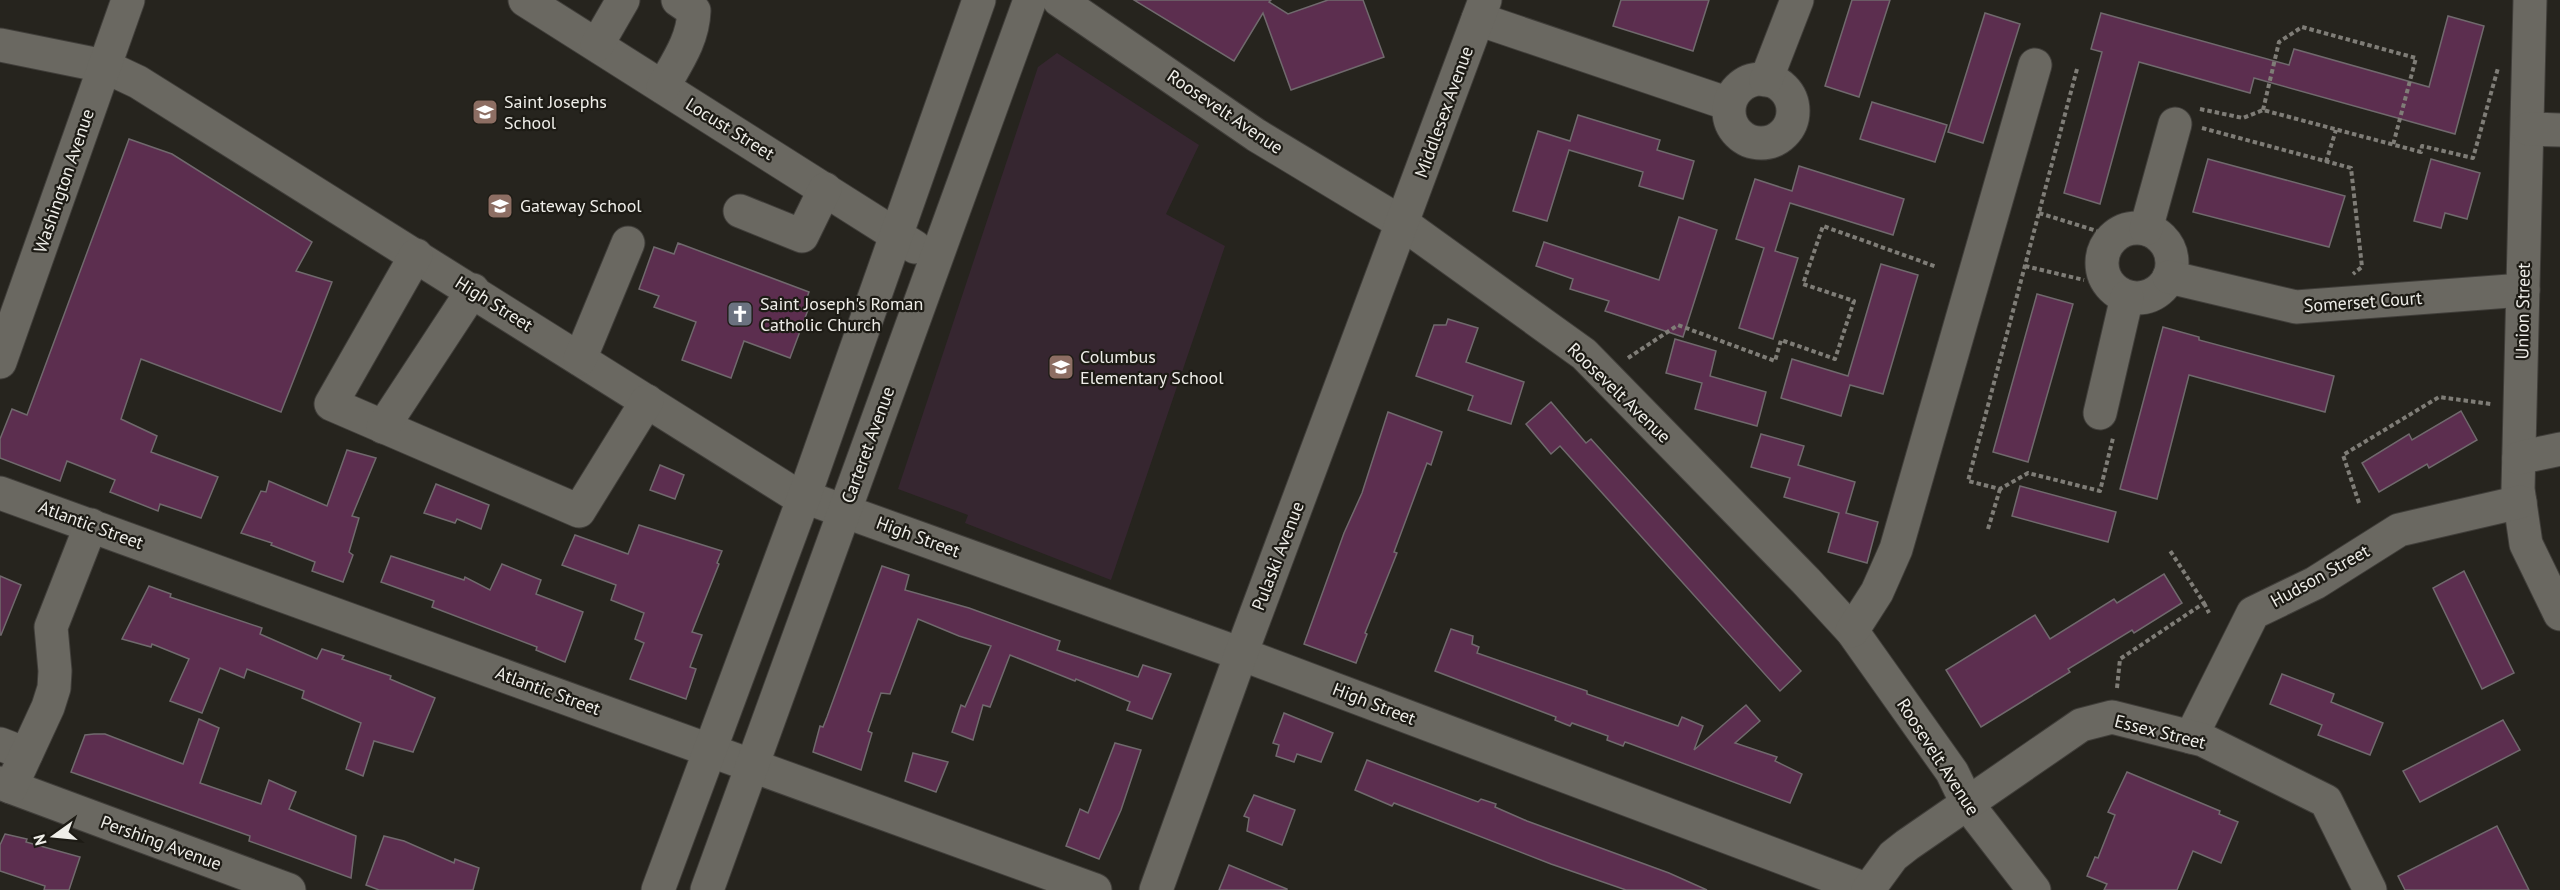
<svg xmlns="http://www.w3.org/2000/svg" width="2560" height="890" font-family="'PT Sans',sans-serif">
  <rect width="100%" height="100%" fill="#26241e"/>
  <polygon fill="#362630" points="1057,53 1199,145 1166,214 1225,246 1111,580 965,523 968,515 898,489 1038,67"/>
  <g fill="#5c2e4f" stroke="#70696d" stroke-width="1.5">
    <polygon points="1134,0 1271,0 1269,2 1288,14 1328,0 1363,0 1384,57 1291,90 1263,13 1234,61"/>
    <polygon points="1621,0 1709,0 1693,51 1613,26"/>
    <polygon points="1852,0 1890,0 1859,97 1825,86"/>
    <polygon points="1985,13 2020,24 1983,143 1948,132"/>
    <polygon points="2101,13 2289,65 2294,49 2429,87 2448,16 2484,26 2455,134 2254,78 2250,93 2139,62 2100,204 2064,193 2102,52 2091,49"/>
    <polygon points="1872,102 1947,125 1935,162 1860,139"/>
    <polygon points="1578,115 1660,140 1657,150 1694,161 1683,199 1639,186 1643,172 1569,150 1547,221 1513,211 1538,131 1570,141"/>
    <polygon points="129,139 172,154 312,242 296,271 332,282 281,412 141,359 121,419 157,436 151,452 218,477 201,518 160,504 158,511 110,492 115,480 67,461 60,481 0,458 0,439 12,409 27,415"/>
    <polygon points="2208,159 2345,196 2329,247 2193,212"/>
    <polygon points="2431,159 2480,173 2467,219 2445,213 2441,228 2414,221"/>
    <polygon points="1799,166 1904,199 1893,235 1790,203 1775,251 1798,258 1773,339 1739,328 1764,248 1736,239 1755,179 1792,191"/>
    <polygon points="1679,217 1717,230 1683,337 1605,311 1609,301 1570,289 1573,279 1536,266 1544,242 1659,280"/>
    <polygon points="678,243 809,292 806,300 811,302 790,358 744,341 731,378 682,360 696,322 654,307 659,296 639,289 654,247 674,254"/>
    <polygon points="1881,264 1918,275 1883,394 1850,385 1841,416 1781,398 1792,359 1848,376"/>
    <polygon points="2037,294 2073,304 2028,462 1993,452"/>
    <polygon points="1448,319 1478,328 1466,362 1524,382 1511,424 1468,410 1473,396 1416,376 1434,325 1446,325"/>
    <polygon points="2163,327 2199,337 2199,340 2334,376 2325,412 2189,375 2157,499 2120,489"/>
    <polygon points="1675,339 1716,351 1710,376 1766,392 1757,426 1695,409 1702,383 1666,373"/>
    <polygon points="1551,402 1586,443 1591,439 1801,671 1780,691 1560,446 1551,454 1526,424"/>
    <polygon points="2461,411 2477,440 2429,468 2427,464 2379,492 2362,463 2409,434 2412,440"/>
    <polygon points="1388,412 1442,432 1431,465 1427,463 1394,552 1397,553 1365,633 1367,634 1356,663 1304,644 1344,533 1362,493"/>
    <polygon points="1761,434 1804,446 1798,465 1855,482 1846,513 1878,522 1867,563 1828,552 1839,513 1784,497 1790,478 1751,467"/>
    <polygon points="347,450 376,458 352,516 359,518 349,552 353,555 343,582 312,571 315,562 271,545 272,543 241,533 261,491 266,492 269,481 327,506"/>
    <polygon points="660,465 684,475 675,499 650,490"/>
    <polygon points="436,484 489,505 481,529 457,519 455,523 424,513"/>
    <polygon points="2020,486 2116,512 2108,542 2012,516"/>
    <polygon points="639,525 722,551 717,563 719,564 692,632 702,635 690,667 696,669 686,699 630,679 644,643 635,639 644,613 611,600 616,585 562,565 575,535 628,554"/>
    <polygon points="391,556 464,580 465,577 490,590 502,564 541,580 536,594 583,612 565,662 536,650 537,647 432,607 434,601 381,582"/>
    <polygon points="882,566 909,575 905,590 969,608 1060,641 1057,650 1138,677 1143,665 1171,674 1152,719 1127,710 1130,702 1076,679 1075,681 1010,655 990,707 983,705 973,740 952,732 961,705 965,707 991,646 959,636 918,619 890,694 881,693 868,731 872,733 861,770 813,752 820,726 823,727 827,717"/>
    <polygon points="2464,571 2514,673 2482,689 2433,588"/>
    <polygon points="2164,574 2182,603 2134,633 2132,630 2068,669 2070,672 1981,727 1946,670 2035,615 2050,639 2114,599 2117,603"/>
    <polygon points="0,576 21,585 1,635 0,635"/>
    <polygon points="149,586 171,594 170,597 262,628 260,634 317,659 322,649 344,656 342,659 391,676 390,679 435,698 413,752 374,741 363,776 346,769 361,723 302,698 304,691 247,669 244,678 220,668 202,713 170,701 189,659 152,644 151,647 122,639"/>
    <polygon points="1451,629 1473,636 1472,644 1479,647 1477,653 1587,691 1587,694 1678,726 1682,717 1703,726 1694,750 1746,705 1760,721 1735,743 1777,757 1775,761 1802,774 1790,803 1631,744 1625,742 1623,746 1607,740 1608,736 1572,723 1570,726 1555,720 1556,717 1435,671"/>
    <polygon points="2282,674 2334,694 2331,702 2383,723 2370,755 2318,735 2322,725 2270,704"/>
    <polygon points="1284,713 1333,733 1321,762 1297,754 1294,762 1276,756 1279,745 1273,743"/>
    <polygon points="199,719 219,728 200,783 261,804 269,780 296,792 289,809 356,836 351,878 249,841 250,836 71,772 85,735 94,734 105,734 183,764"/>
    <polygon points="2503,720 2520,750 2420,802 2403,771"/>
    <polygon points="1115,743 1141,750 1121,810 1099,859 1066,846 1080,809 1088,813"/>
    <polygon points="913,753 948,762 936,792 905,781"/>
    <polygon points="1367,760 1478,802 1481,799 1496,804 1495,807 1527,821 1669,873 1707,890 1626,890 1551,864 1394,803 1392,806 1355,790"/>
    <polygon points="2127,772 2220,811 2219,814 2238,822 2221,863 2193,851 2177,890 2104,890 2107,884 2087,876 2095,857 2098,858 2115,815 2108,812"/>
    <polygon points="1254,795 1295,810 1282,845 1247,831 1249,818 1244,816"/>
    <polygon points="2497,826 2529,890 2405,890 2398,876"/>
    <polygon points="5,834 27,839 26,842 80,857 69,890 44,890 45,886 0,871 0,845"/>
    <polygon points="384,836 404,841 454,863 455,859 479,868 473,890 379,890 366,885"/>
    <polygon points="1229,865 1287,889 1287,890 1219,890"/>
  </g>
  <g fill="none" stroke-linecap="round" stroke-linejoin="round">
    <g stroke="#403e3a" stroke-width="35">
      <g id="minor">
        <polyline points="525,0 915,247"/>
        <polyline points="1059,0 1256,135 1402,223 1584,354 1806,581 1852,631 1952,772 1968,805 2034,890"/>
        <polyline points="2530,0 2518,489 2526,544 2560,614"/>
        <polyline points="1478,19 1729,104"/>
        <polyline points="0,45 104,66 138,82 791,492 1241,654 1868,890"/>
        <polyline points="597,45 623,0"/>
        <circle cx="1761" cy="111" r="32"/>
        <polyline points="1766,80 1797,0"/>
        <path d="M 663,87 C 677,62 693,40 694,11 L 678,0"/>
        <polyline points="2528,129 2560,130"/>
        <polyline points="740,211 802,236 825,189"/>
        <circle cx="2137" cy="263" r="35"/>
        <polyline points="2146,229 2175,124"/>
        <polyline points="416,255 331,404 579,511 647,401"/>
        <polyline points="2169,277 2296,307 2523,290"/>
        <polyline points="580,359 628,243"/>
        <polyline points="0,362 128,0"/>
        <polyline points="2100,413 2127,297"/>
        <polyline points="383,427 473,290"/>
        <polyline points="2519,458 2560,449"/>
        <polyline points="0,493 1095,890"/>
        <polyline points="1852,631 1877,592 1896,549 2035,65"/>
        <polyline points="2191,737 2253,613 2315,583 2399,530 2520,502"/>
        <polyline points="0,744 26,754"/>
        <polyline points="0,783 289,890"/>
        <polyline points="11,787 48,707 54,688 55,671 51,627 91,525"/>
        <polyline points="658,890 804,497 979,0"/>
        <polyline points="707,890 1030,0"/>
        <polyline points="1156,890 1241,654 1485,0"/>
        <polyline points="1868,890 1893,856 1907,845 2081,725 2112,717 2203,740 2326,801 2370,890"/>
      </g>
    </g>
    <g stroke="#7f7d77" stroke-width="4" stroke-dasharray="4.5 3" stroke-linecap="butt">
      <polyline points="2077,69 1968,481 2000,489 2028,473 2100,491 2113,438"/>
      <polyline points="2200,109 2243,118 2263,110 2421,152 2422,146 2473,158 2498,68"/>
      <polyline points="2263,110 2279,42 2302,27 2416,58 2393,145"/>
      <polyline points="2202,128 2351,168 2362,267 2353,274"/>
      <polyline points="2326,162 2336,130"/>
      <polyline points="2039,213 2097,231"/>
      <polyline points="2025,266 2084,280"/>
      <polyline points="1628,358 1678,325 1775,361 1781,340 1835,359 1854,301 1803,284 1823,226 1937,267"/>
      <polyline points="2359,503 2343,455 2439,397 2491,404"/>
      <polyline points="1988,529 2000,489"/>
      <polyline points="2204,603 2209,613"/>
      <polyline points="2117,688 2120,659 2204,603 2169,549"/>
    </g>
    <use href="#minor" stroke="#6a6861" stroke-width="33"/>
  </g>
  <defs>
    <g id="school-square" transform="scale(1.35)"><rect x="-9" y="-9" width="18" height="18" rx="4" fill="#8d6e63" stroke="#1d1b15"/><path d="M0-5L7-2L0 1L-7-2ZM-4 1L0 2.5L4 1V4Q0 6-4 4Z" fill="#fff"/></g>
    <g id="church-square" transform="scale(1.35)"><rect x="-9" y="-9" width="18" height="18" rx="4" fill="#6b7280" stroke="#1d1b15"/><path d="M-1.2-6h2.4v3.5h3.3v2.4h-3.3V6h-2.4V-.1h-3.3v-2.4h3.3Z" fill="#fff"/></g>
  </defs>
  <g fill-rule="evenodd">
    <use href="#school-square" x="485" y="112"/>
    <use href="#school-square" x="500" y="206"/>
    <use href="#church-square" x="740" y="314"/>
    <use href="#school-square" x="1061" y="367"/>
  </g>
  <g text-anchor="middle" stroke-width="4.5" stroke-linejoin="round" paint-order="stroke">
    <g font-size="18" fill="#efeee9" stroke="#1d1b15" text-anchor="start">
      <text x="504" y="108">Saint Josephs<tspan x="504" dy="21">School</tspan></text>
      <text x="520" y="212">Gateway School</text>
      <text x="760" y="310">Saint Joseph's Roman<tspan x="760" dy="21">Catholic Church</tspan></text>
      <text x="1080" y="363">Columbus<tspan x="1080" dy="21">Elementary School</tspan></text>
    </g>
    <g font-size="18" fill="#efeee9" stroke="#1d1b15">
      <text transform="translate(1225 112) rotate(34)" y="6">Roosevelt Avenue</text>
      <text transform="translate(1444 112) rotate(-70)" y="6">Middlesex Avenue</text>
      <text transform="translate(730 129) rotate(32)" y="6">Locust Street</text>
      <text transform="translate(64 181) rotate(-71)" y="6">Washington Avenue</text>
      <text transform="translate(2363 302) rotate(-4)" y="6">Somerset Court</text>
      <text transform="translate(494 304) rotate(32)" y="6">High Street</text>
      <text transform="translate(2523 311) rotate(-89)" y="6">Union Street</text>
      <text transform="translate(1619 393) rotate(44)" y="6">Roosevelt Avenue</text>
      <text transform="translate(868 445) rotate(-70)" y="6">Carteret Avenue</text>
      <text transform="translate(91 525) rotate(20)" y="6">Atlantic Street</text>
      <text transform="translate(918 537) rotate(20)" y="6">High Street</text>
      <text transform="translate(1278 556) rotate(-69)" y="6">Pulaski Avenue</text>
      <text transform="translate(2320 576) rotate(-29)" y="6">Hudson Street</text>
      <text transform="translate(548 691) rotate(20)" y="6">Atlantic Street</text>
      <text transform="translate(1374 704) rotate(21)" y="6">High Street</text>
      <text transform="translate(2160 732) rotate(14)" y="6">Essex Street</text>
      <text transform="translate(1938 757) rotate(57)" y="6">Roosevelt Avenue</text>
      <text transform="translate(161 843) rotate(20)" y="6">Pershing Avenue</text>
    </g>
  </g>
  <g transform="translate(54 836) rotate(255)" stroke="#1d1b15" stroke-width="4.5" paint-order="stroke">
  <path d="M0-4.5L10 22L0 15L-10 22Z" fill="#efeee9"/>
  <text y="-9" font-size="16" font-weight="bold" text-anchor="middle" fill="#efeee9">N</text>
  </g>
</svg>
